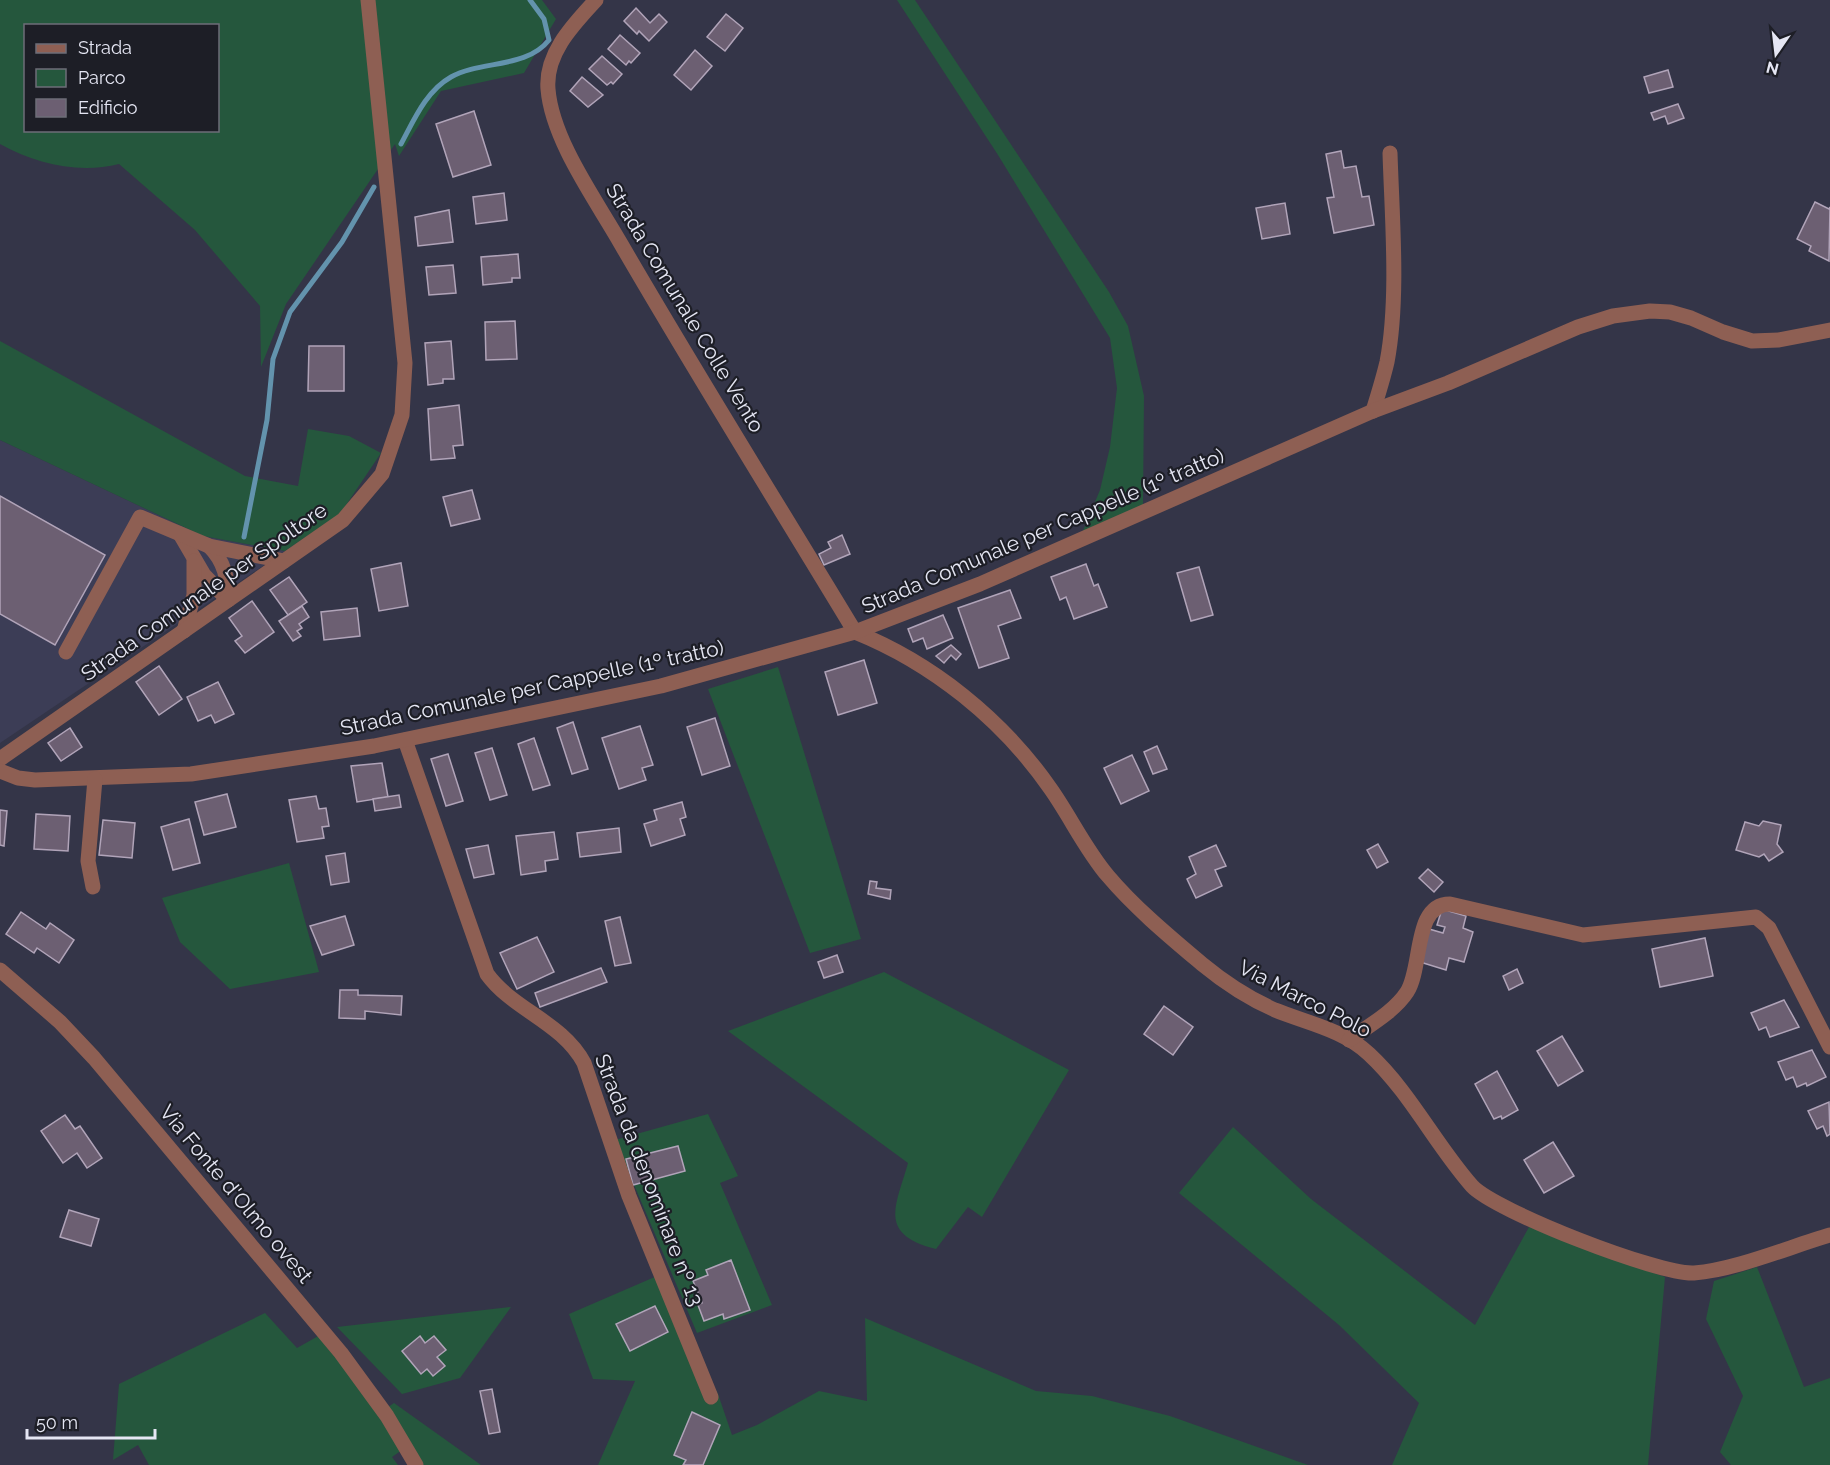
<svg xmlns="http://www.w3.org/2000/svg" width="1830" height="1465" font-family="Raleway,sans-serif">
  <rect width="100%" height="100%" fill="#343548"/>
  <polygon fill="#3c3d56" points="0,440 203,536 285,551 0,743"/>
  <g fill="#25573d" fill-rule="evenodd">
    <path d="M 0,0 L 542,0 L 556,19 L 524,73 L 441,91 L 399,156 L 395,144 L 286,304 L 261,367 L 260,306 L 195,230 L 119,164 C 79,174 36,164 0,144 ZM 26,26 L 218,26 L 218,130 L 26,130 Z"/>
    <polygon points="897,0 915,0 1109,292 1128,326 1144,396 1143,505 1082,533 1100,490 1110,447 1117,388 1110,338 998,155"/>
    <polygon points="0,341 245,476 298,486 308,429 349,436 381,453 340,514 285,551 203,536 0,440"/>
    <polygon points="778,667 861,939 810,953 708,689"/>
    <polygon points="289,863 319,972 230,989 180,942 162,898"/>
    <path d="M 884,972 L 1069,1070 L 982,1217 L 968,1207 L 936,1249 C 877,1234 896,1206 908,1163 L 728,1031 Z"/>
    <polygon points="708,1114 738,1176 720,1183 772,1305 697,1333 615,1140"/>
    <polygon points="1233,1127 1311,1199 1475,1325 1529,1227 1665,1277 1648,1465 1392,1465 1419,1403 1339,1325 1179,1193"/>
    <polygon points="1757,1267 1804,1387 1830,1378 1830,1465 1731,1465 1720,1452 1743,1396 1706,1319 1714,1281"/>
    <polygon points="657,1276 718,1394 732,1435 757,1425 819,1391 867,1401 865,1318 1036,1391 1092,1396 1170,1416 1308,1465 598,1465 635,1381 593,1379 569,1314"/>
    <polygon points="511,1307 460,1378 402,1394 337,1327"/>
    <polygon points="265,1313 297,1348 320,1335 378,1414 394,1403 481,1465 412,1465 402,1450 392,1457 398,1465 149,1465 138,1445 113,1460 119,1384"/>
  </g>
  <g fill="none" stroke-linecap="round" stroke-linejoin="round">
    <g stroke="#6393ad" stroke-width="5">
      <path d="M 401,144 C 414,120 426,91 451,77 C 481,60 526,69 549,40 L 544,19 L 530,0"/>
      <polyline points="244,537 267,420 273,359 290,312 342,242 374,187"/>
    </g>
  </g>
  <g fill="#6c5f72" stroke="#b1a4b9" stroke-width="1.5">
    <polygon points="636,8 650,23 659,14 667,22 649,41 639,31 637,34 624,21"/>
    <polygon points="726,14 743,28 725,51 707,37"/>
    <polygon points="620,35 640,53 631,63 629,61 626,65 608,49"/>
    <polygon points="695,50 712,66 691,90 674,75"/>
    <polygon points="602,56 622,74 613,84 611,82 607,85 589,69"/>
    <polygon points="1668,70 1673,87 1649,93 1644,77"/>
    <polygon points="582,77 603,95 588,107 570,91"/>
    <polygon points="1678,104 1684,118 1668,124 1665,116 1654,120 1651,113"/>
    <polygon points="474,111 491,165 453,177 436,124"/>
    <polygon points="1341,151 1344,168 1356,166 1362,197 1369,196 1374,225 1334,233 1327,198 1334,197 1326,154"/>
    <polygon points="504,193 507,220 476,224 473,197"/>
    <polygon points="1815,202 1829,209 1830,207 1829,261 1809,251 1811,246 1797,239"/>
    <polygon points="1285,203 1290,234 1262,239 1256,208"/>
    <polygon points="449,210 453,242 418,246 415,217"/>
    <polygon points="518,254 520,278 512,278 512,282 483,285 481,257"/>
    <polygon points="453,265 456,293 429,295 426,267"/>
    <polygon points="515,321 517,359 486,360 485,322"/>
    <polygon points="451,341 454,379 443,379 443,383 428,385 425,343"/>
    <polygon points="309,346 344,346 344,391 308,391"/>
    <polygon points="459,405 463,445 453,446 455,458 431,460 428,409"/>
    <polygon points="472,490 480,519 451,526 443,497"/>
    <polygon points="0,496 105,555 55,645 0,614"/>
    <polygon points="842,535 850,554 824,565 819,554 831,548 828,542"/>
    <polygon points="401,563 408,606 379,611 371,569"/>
    <polygon points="1086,564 1094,586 1098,584 1107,607 1074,619 1066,597 1060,600 1051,577"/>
    <polygon points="1199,567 1213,615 1191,621 1177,573"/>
    <polygon points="289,577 307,602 288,615 270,590"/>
    <polygon points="1010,590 1021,618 998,626 1009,658 979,668 958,608"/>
    <polygon points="252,601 274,632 245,653 235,641 242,636 229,618"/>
    <polygon points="302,606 309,617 299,624 302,628 297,631 301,636 293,641 279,621"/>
    <polygon points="357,608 360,636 324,640 321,612"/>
    <polygon points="943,615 953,638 927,649 923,638 913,642 908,629"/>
    <polygon points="951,645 961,654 956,660 951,655 944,663 936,656"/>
    <polygon points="864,660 877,703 838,715 825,672"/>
    <polygon points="159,666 182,699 159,715 136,682"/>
    <polygon points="218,682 234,714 215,723 211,715 198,721 187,697"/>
    <polygon points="715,718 730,766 702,775 687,727"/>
    <polygon points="573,722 588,769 572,774 557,728"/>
    <polygon points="640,726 653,765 642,768 646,780 619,789 602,738"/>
    <polygon points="70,728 82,747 61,761 48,743"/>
    <polygon points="534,738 550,785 533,790 518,744"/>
    <polygon points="1157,746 1167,769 1153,774 1144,752"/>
    <polygon points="492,748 507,795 490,800 475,753"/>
    <polygon points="448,754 463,801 446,806 431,759"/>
    <polygon points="1132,755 1149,791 1121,804 1104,768"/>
    <polygon points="382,763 388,797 357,802 351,766"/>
    <polygon points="227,794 236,827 204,835 195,802"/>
    <polygon points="399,795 401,807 375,811 373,799"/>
    <polygon points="316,796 319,809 326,808 329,826 322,827 324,838 297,842 289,800"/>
    <polygon points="682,802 686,817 680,819 685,835 651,846 644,824 657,820 654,810"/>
    <polygon points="0,810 7,811 4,846 0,845"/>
    <polygon points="36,814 70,816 68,851 34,849"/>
    <polygon points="189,819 200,863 173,870 161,827"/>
    <polygon points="103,820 135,823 132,858 99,855"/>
    <polygon points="1763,821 1781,825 1777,844 1783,852 1769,861 1764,854 1759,857 1736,850 1745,822 1759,826"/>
    <polygon points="619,828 621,852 580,857 577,833"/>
    <polygon points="554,832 558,859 545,861 546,871 521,875 516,836"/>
    <polygon points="1378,844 1388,862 1377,868 1367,850"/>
    <polygon points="488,845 494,874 474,878 466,849"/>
    <polygon points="1216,845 1226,866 1215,870 1222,886 1196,898 1187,879 1196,874 1189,857"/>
    <polygon points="345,853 349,882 331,885 326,856"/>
    <polygon points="1428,869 1443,882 1434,892 1419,878"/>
    <polygon points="870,881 877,882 876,888 891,890 890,899 868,894"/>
    <polygon points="1442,909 1466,916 1463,928 1473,932 1464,962 1449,958 1446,970 1420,962 1429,929 1443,933 1445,927 1437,925"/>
    <polygon points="21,912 46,929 50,923 74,940 59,963 37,948 34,953 6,934"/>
    <polygon points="345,916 354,945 322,955 310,926"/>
    <polygon points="620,917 631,963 615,966 605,921"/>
    <polygon points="537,937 554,972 517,989 500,953"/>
    <polygon points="1705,938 1713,976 1660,987 1652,949"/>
    <polygon points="837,955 843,972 824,978 818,962"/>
    <polygon points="601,968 607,982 540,1007 535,993"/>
    <polygon points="1517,969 1523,983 1509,990 1503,976"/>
    <polygon points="340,990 358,990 358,995 402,996 401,1015 365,1011 365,1019 339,1018"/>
    <polygon points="1784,1000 1799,1027 1770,1037 1766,1027 1759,1030 1751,1013"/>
    <polygon points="1164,1006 1193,1027 1173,1055 1144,1034"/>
    <polygon points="1562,1036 1583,1071 1558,1086 1537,1051"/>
    <polygon points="1812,1050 1826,1077 1807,1086 1806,1083 1797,1087 1793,1077 1786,1080 1778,1062"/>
    <polygon points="1497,1071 1518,1110 1502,1119 1501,1116 1494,1119 1475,1084"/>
    <polygon points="1829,1102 1830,1134 1827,1136 1823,1126 1817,1129 1808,1111"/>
    <polygon points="65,1115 75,1129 80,1126 102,1158 87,1168 77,1153 63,1163 41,1131"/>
    <polygon points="1553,1142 1574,1176 1544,1193 1524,1160"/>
    <polygon points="678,1146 685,1171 633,1185 626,1159"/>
    <polygon points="69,1210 99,1219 91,1246 60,1237"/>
    <polygon points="731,1260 750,1310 724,1319 723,1314 704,1321 698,1305 702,1303 693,1281 708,1275 706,1270"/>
    <polygon points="655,1306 668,1332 630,1351 616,1324"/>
    <polygon points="420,1336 425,1343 434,1336 446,1350 437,1357 445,1366 433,1376 427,1369 421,1374 402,1351"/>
    <polygon points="492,1389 500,1432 489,1434 480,1391"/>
    <polygon points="692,1412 720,1425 703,1465 683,1465 686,1460 674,1455"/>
  </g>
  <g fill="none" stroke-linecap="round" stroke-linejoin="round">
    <g stroke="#8e5f53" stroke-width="15">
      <path d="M 596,0 C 574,24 545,53 548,89 C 552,140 596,200 621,244 C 697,375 777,503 855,632 C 932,663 1002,719 1050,788 C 1070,816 1085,849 1108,876 C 1135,908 1170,937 1202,964 C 1225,983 1248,998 1275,1010 C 1307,1023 1344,1030 1369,1054 C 1410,1092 1435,1144 1472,1186 C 1495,1211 1659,1275 1694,1273 C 1735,1270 1789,1247 1830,1235"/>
      <path d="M 1373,411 C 1378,395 1383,379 1387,362 C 1399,299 1392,218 1390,153"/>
      <polyline points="180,534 204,575 228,600"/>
      <path d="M 209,546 C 225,562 228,579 228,600"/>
      <polyline points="184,631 194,595 194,561"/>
      <polyline points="66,652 140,517 209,546 284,561"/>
      <path d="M 405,740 L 487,974 C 513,1010 562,1022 584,1063 L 629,1196 L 711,1397"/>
      <polyline points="0,759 343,520 382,474 402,415 405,363 368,0"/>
      <polyline points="0,771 18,778 35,780 191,774 374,746 661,686 855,632 980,584 1373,411 1448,383 1578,327 1613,316 1650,311 1670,312 1691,318 1723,332 1752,341 1779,340 1830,330"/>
      <polyline points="93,887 88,861 95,779"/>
      <polyline points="0,970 60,1022 94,1058 341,1353 387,1416 416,1465"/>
      <path d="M 1349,1040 C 1368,1026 1394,1012 1407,992 C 1423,967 1413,904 1450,904 L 1583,935 L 1756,917 L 1769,928 L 1830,1047"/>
    </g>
  </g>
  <g text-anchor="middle" stroke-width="4.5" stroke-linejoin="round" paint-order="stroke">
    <g font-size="21" fill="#e5e6f3" stroke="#1d1e26">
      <text transform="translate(685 308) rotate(59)" y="7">Strada Comunale Colle Vento</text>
      <text transform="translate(1043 531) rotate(-23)" y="7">Strada Comunale per Cappelle (1º tratto)</text>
      <text transform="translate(204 592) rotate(-35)" y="7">Strada Comunale per Spoltore</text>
      <text transform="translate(532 688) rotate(-12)" y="7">Strada Comunale per Cappelle (1º tratto)</text>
      <text transform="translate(1305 999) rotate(27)" y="7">Via Marco Polo</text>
      <text transform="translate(649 1180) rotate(69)" y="7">Strada da denominare nº 13</text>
      <text transform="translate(236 1194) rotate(50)" y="7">Via Fonte d'Olmo ovest</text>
    </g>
  </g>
  <rect x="24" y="24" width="195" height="108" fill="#1d1e26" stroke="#6d6e78" stroke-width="1.5"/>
  <rect x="36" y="44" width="30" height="9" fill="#8e5f53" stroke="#6d6e78" stroke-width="1.5"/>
  <text x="78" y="54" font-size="18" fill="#e5e6f3">Strada</text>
  <rect x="36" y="69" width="30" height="18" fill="#25573d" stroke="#6d6e78" stroke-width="1.5"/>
  <text x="78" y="84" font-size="18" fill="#e5e6f3">Parco</text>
  <rect x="36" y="99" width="30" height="18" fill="#6c5f72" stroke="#6d6e78" stroke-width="1.5"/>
  <text x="78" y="114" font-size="18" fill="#e5e6f3">Edificio</text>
  <g transform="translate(1776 54) rotate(194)" stroke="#1d1e26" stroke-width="4.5" paint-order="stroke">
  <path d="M0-4.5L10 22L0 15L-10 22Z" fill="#e5e6f3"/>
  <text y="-9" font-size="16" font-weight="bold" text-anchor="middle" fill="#e5e6f3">N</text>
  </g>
  <path d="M27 1429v9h128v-9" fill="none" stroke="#e5e6f3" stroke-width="3"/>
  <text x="36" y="1429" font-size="18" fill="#e5e6f3" stroke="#1d1e26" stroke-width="4.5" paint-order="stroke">50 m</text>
</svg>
